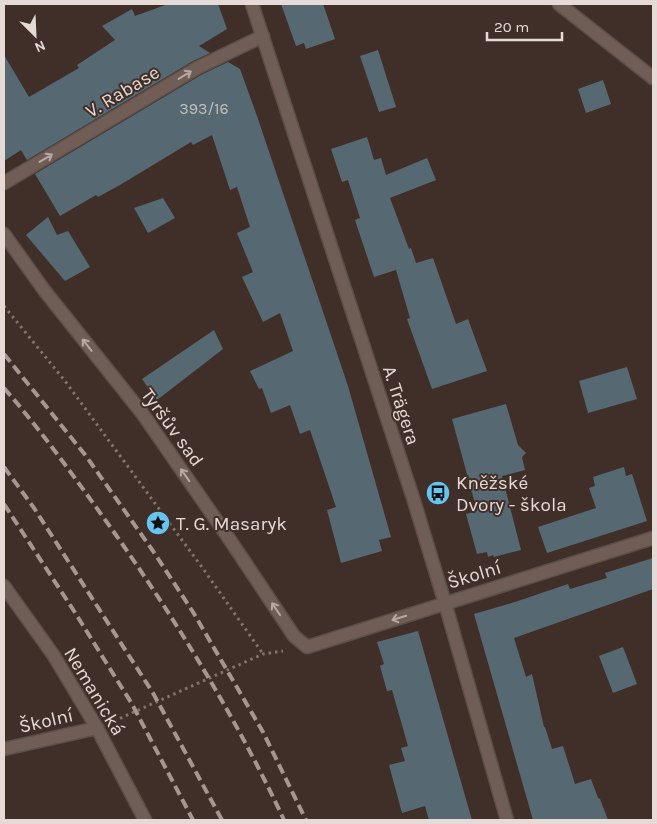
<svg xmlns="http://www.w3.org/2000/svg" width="657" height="824" font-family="Karla,sans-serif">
  <rect width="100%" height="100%" fill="#402f29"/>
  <g fill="#566972">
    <polygon points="168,4 218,4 227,29 199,46 210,53 193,61 27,160 21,150 4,161 4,55 29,97 79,68 77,65 115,40 102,26 132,9 135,16"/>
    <polygon points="281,4 323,4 335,39 306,49 304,43 296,46"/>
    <polygon points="378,50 396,107 379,112 360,56"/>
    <polygon points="228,62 240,69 257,116 348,386 391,537 379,540 382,551 341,563 327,510 336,507 310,430 300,434 290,405 271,413 262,388 259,389 250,371 293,351 280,313 263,322 242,277 253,272 237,233 250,227 237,187 230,190 212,135 193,145 191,142 120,185 98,197 96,195 60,216 35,174 201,75"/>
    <polygon points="603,80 611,104 586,113 578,89"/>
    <polygon points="367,137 374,160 381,158 386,175 427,158 436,180 390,198 409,249 411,248 416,263 433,258 456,324 468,319 487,371 432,389 407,319 410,318 396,270 374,277 355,220 360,218 348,180 342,182 331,149"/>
    <polygon points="163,198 175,218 148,233 134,208"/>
    <polygon points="48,217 57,235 68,231 90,267 65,281 26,235"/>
    <polygon points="214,330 223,349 157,400 142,379"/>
    <polygon points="627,367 637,399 588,413 579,381"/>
    <polygon points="506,404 518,445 526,453 522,457 525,470 502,476 521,550 494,557 493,555 488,557 487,552 477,554 466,514 477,511 452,419"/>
    <polygon points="624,467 626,476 632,474 647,521 547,553 538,527 596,508 589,488 595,486 593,477"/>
    <polygon points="653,558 653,589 514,638 526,677 532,674 544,727 545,727 552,749 563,746 575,784 591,779 598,798 600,799 608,820 533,820 474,614 515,602 568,584 570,589 607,578 605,573"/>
    <polygon points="418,631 451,747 472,820 429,820 425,806 402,813 389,765 405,761 401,748 408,746 392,690 387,691 380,666 384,664 377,642"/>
    <polygon points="623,647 637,684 613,693 599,656"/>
  </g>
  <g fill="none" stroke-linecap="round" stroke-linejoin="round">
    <g stroke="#5c4e48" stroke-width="15">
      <g id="minor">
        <polyline points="252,4 414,501 445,603 507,820"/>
        <polyline points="559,4 653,78"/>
        <polyline points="4,183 197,68 263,36"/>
        <polyline points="4,234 44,290 142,413 230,540 294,636 307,647 653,538"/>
        <polyline points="4,586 54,656 97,728 145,820"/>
        <polyline points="4,749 97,728"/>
      </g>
    </g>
    <g stroke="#82736e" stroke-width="3" stroke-dasharray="2.5 4" stroke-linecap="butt">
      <polyline points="4,306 65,381 204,570 263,654"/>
      <polyline points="114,721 263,654 283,651"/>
    </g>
    <use href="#minor" stroke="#705d56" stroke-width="12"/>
    <g stroke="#a49691" stroke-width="4" stroke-dasharray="10 5" stroke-linecap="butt">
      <polyline points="4,354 86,456 153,551 193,612 263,732 306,820"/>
      <path d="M 4,388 C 39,428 70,471 101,514 C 170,610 234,713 284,820"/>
      <polyline points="4,467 34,508 153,693 222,820"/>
      <polyline points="4,504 74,611 132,704 193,820"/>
    </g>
  </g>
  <defs><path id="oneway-shaft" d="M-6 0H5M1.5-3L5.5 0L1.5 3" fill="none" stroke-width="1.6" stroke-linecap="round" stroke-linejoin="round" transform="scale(1.25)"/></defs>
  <g stroke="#b7a8a3">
    <use href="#oneway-shaft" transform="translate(185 75) rotate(-31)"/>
    <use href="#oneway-shaft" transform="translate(46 158) rotate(-31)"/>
    <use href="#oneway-shaft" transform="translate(87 345) rotate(-128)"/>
    <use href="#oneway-shaft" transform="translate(185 475) rotate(-125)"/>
    <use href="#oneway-shaft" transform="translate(276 609) rotate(-124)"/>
    <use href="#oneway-shaft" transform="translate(399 618) rotate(163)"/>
  </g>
  <defs>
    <g id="bus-disc" transform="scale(1.25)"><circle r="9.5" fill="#65c5ee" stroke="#402f29"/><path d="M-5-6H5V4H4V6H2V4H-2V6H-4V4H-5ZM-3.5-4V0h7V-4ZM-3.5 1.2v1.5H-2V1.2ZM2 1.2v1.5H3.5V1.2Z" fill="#111"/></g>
    <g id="sight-disc" transform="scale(1.25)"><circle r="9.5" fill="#65c5ee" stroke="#402f29"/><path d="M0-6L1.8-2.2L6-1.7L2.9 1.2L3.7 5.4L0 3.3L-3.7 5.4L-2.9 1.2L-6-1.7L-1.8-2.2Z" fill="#111"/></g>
  </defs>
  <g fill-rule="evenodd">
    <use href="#bus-disc" x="438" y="493"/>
    <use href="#sight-disc" x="158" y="523"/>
  </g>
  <g text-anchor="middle" stroke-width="4" stroke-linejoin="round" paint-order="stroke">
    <g font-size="16" fill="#c2bebd">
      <text x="204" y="114">393/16</text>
    </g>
    <g font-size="19" fill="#e6dad6" stroke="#402f29">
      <text transform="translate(122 91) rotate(-31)" y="7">V. Rabase</text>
      <text transform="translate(402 405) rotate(72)" y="7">A. Trägera</text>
      <text transform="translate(173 427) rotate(54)" y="7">Tyršův sad</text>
      <text transform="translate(474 574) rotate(-17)" y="7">Školní</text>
      <text transform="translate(95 691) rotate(59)" y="7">Nemanická</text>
      <text transform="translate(46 720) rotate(-13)" y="7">Školní</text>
    </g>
    <g font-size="19" fill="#e6dad6" stroke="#402f29" text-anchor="start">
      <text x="456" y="489">Kněžské<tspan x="456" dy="22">Dvory - škola</tspan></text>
      <text x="176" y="530">T. G. Masaryk</text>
    </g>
  </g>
  <rect width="657" height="824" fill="none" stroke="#e6dad6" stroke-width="10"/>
  <g transform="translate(35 35) rotate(156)" stroke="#402f29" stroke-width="4" paint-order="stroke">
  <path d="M0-4L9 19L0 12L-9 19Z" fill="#e6dad6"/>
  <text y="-8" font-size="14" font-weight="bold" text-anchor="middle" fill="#e6dad6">N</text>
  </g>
  <path d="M487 32v8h75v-8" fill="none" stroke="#e6dad6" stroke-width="2.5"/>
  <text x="494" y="32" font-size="15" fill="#e6dad6" stroke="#402f29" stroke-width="4" paint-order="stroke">20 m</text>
</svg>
